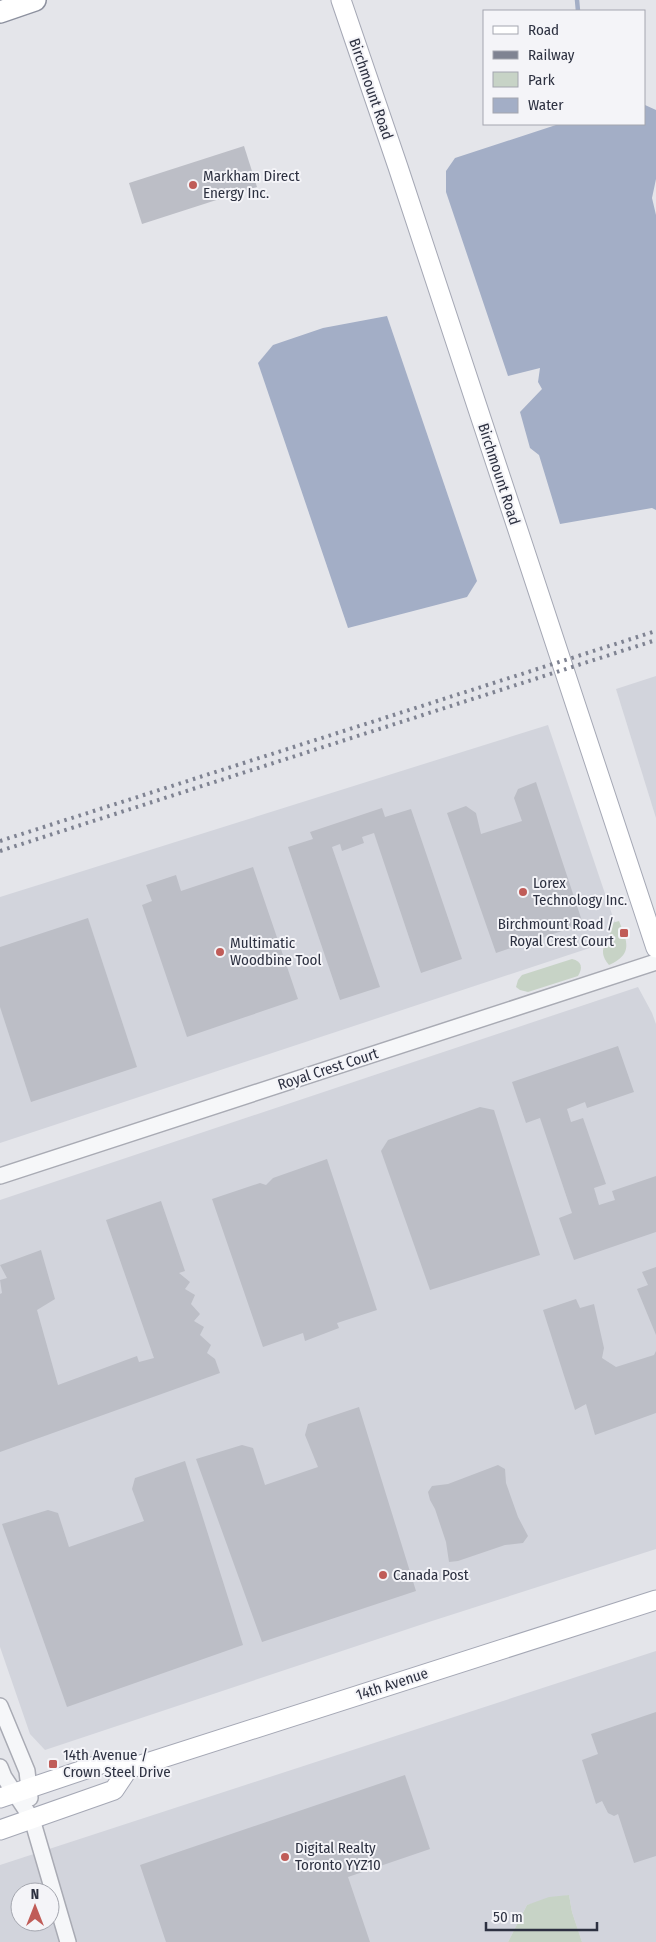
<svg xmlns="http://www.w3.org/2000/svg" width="656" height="1942" font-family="'Fira Sans Condensed',sans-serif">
  <rect width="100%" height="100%" fill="#e4e5ea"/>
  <g fill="#d2d4dc" fill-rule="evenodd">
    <polygon points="656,676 656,818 616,689"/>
    <polygon points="548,725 620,938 0,1143 0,897"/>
    <polygon points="638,987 652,1013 656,1024 656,1549 432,1621 45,1750 30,1734 0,1647 0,1200"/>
    <path d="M 656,1651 L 656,1942 L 582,1942 L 572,1912 L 569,1895 L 527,1905 L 508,1942 L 0,1942 L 0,1865 ZM 20,1892 L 50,1892 L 50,1922 L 20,1922 Z"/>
  </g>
  <g fill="#c7d3c6">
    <path d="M 619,921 C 627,941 634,954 609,965 C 594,947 612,942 612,923 Z"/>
    <path d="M 572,959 C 582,961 583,968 578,976 L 528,992 L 520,990 L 516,987 L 518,980 L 522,975 Z"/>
    <polygon points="569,1895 572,1912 582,1942 508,1942 527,1905 549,1897"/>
  </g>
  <g fill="#a3aec6">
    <polygon points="645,105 656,110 656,179 652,198 656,215 656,510 652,508 560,524 539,455 530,448 520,412 542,389 538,382 540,368 508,376 446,192 446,171 455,158 559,124 645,124"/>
    <polygon points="387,316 477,581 467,597 348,628 258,363 273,345 323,328"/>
  </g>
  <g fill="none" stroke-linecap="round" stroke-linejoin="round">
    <polyline stroke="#a3aec6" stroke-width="4.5" points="577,0 578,11"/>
  </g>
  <g fill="#bcbec6">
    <polygon points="244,146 257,187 142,224 129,183"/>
    <polygon points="536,782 583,924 496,953 447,813 466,806 476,813 481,834 522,821 514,798 518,789"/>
    <polygon points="382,808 385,817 411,809 462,959 421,973 374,833 362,837 364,843 342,851 340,844 332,847 380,987 340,1000 288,847 313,839 310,832"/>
    <polygon points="253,867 298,999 187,1037 142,905 152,901 146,885 176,875 181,891"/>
    <polygon points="88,918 137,1067 31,1102 0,1007 0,947"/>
    <polygon points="618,1046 634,1092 587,1108 585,1102 567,1109 571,1122 583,1118 606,1184 594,1188 599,1205 615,1200 612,1191 656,1176 656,1232 574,1260 559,1218 572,1213 540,1118 526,1123 512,1082"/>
    <polygon points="480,1107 494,1110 540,1255 430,1290 381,1151 388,1140"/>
    <polygon points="327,1159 377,1310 337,1323 339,1328 305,1341 303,1333 263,1347 212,1199 260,1183 266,1185 273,1178"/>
    <polygon points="161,1201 185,1271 179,1273 190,1282 185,1289 195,1295 191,1304 200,1314 194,1321 204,1327 200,1335 211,1345 207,1353 215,1359 220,1373 0,1452 0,1294 2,1293 0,1280 7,1278 0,1265 41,1250 55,1299 37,1310 58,1385 137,1356 139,1362 154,1358 106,1220"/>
    <polygon points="656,1267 656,1335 637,1289 648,1285 642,1272"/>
    <polygon points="576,1299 580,1308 594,1304 604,1348 602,1358 616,1367 654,1355 656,1351 656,1413 595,1435 586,1404 575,1410 543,1310"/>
    <polygon points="359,1407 416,1591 262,1642 196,1459 242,1445 253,1448 265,1485 318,1467 305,1435 308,1424"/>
    <polygon points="185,1461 243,1645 67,1707 2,1524 48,1510 58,1513 69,1547 144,1521 132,1489 135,1478"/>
    <polygon points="498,1465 505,1469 506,1483 518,1517 528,1536 523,1543 505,1545 458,1561 449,1562 446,1542 435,1509 430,1500 428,1492 432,1486 448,1484"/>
    <polygon points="656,1712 656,1856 634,1863 618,1814 614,1816 608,1813 602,1801 596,1804 582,1760 598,1754 591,1734"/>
    <polygon points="405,1775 430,1849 348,1877 370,1942 166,1942 140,1865"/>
  </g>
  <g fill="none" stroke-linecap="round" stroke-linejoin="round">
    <g stroke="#a9abb4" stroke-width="18">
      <g id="minor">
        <polyline points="0,1176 656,962"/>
        <polyline points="0,1706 27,1771 30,1798"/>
        <polyline points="0,1767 4,1777 32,1819 68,1942"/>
      </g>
    </g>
    <g stroke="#a5a8b5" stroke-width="21">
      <g id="major">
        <polyline points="341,0 398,167 656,948"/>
        <polyline points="0,1798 104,1763 128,1769 656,1600"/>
        <polyline points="0,1830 114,1790 128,1769"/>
      </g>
    </g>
    <g stroke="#8d919f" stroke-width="24">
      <polyline id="highway" points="0,12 35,0"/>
    </g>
    <use href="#minor" stroke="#f6f7f9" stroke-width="15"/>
    <use href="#major" stroke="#fff" stroke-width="19"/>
    <use href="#highway" stroke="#fff" stroke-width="21"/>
    <g stroke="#7f8392" stroke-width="4" stroke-dasharray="2.5 5" stroke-linecap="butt">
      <polyline points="0,841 656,631"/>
      <polyline points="0,851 656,640"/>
    </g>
  </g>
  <g fill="#c05c58" stroke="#f4f4f8" stroke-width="2">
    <circle cx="193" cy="185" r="5"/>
    <circle cx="523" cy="892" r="5"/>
    <rect x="619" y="928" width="10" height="10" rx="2.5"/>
    <circle cx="220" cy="952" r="5"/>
    <circle cx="383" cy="1575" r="5"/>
    <rect x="48" y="1759" width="10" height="10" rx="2.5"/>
    <circle cx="285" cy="1857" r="5"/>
  </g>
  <g text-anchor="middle" stroke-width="4" stroke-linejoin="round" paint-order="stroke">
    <g font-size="15" fill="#2d3141" stroke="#f4f4f8">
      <text transform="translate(371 89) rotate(71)" y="5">Birchmount Road</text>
      <text transform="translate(499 474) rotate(72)" y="5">Birchmount Road</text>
      <text transform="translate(328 1069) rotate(-18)" y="5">Royal Crest Court</text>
      <text transform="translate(392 1684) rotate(-18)" y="5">14th Avenue</text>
    </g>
    <g font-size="15" fill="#2d3141" stroke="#f4f4f8" text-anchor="start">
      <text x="203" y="181">Markham Direct<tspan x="203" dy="17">Energy Inc.</tspan></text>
      <text x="533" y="888">Lorex<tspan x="533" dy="17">Technology Inc.</tspan></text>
      <text x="614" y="929" text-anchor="end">Birchmount Road /<tspan x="614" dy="17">Royal Crest Court</tspan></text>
      <text x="230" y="948">Multimatic<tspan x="230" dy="17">Woodbine Tool</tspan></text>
      <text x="393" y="1580">Canada Post</text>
      <text x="63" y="1760">14th Avenue /<tspan x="63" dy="17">Crown Steel Drive</tspan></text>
      <text x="295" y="1853">Digital Realty<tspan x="295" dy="17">Toronto YYZ10</tspan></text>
    </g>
  </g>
  <rect x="483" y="10" width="162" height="115" fill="#f4f4f8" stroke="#a4a6af"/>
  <rect x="493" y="26" width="25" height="8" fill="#ffffff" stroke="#a4a6af"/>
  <text x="528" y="35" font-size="15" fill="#2d3141">Road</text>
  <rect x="493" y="51" width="25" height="8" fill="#7f8392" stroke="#a4a6af"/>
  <text x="528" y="60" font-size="15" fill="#2d3141">Railway</text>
  <rect x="493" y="72" width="25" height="15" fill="#c7d3c6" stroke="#a4a6af"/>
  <text x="528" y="85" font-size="15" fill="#2d3141">Park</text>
  <rect x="493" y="98" width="25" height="15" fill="#a3aec6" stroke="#a4a6af"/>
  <text x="528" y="110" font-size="15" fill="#2d3141">Water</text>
  <g transform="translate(35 1907)"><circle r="24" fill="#f4f4f8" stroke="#a4a6af"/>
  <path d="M0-4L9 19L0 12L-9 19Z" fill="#c05c58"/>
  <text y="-8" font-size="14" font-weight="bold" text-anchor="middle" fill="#2d3141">N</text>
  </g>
  <path d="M486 1922v8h111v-8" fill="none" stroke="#2d3141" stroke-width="2.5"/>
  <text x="493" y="1922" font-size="15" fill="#2d3141" stroke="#f4f4f8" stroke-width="4" paint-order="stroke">50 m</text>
</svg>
